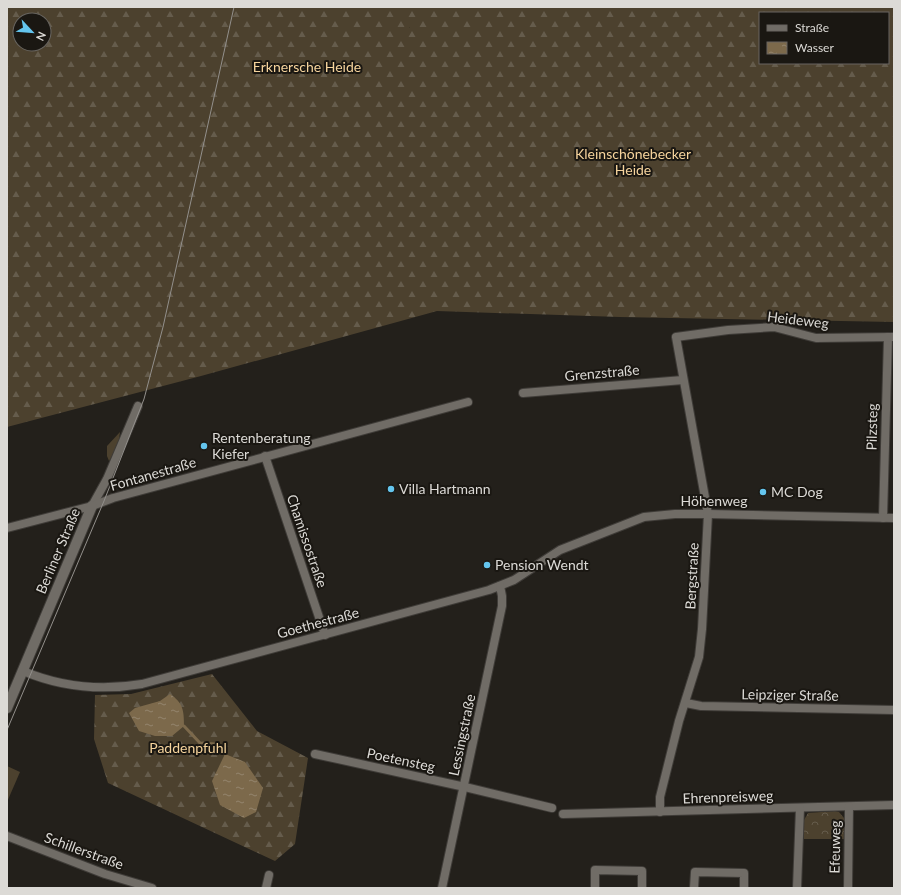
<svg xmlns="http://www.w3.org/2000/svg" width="901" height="895" font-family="Lato,sans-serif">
  <defs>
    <pattern id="forest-firs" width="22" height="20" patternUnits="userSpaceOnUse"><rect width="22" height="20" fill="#4c412e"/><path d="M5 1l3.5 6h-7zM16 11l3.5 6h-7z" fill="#655c4c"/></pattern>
    <pattern id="park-crowns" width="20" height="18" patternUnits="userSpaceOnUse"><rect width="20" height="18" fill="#4c412e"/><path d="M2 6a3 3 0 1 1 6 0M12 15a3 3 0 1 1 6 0" fill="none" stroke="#655c4c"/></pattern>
    <pattern id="water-ripples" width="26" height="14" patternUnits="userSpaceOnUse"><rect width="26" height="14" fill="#7c694b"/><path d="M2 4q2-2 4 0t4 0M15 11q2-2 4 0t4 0" fill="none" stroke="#94856d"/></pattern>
  </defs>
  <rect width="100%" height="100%" fill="#23201b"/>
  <g fill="#4c412e">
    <polygon points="120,432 118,447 109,461 107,456 107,446"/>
    <polygon points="7,766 20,772 7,802"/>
  </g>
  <g fill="url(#forest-firs)" fill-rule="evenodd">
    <path d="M 7,7 L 423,7 L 409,28 L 423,7 L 894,7 L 894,322 L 620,317 L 437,311 L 201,376 L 7,427 ZM 760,13 L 888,13 L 888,63 L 760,63 ZM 20,20 L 44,20 L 44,44 L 20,44 Z"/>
    <polygon points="212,674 257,731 308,758 295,844 275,861 108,783 94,739 95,695 131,694"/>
  </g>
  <polygon fill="url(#park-crowns)" points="835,811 839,812 844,818 845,839 804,839 804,820 808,813"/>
  <g fill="url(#water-ripples)">
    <path d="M 170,694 C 183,703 184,710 184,726 L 172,736 L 155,736 L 139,731 L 129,713 L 135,708 L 160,701 Z"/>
    <polygon points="225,754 245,762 263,788 256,812 244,818 220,805 212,781"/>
  </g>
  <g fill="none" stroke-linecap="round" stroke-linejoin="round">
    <polyline stroke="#7c694b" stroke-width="3" points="184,726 200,743 215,744 225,754"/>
    <g stroke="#3f3c38" stroke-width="10">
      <g id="street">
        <polyline points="523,393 683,380"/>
        <polyline points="265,456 325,635"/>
        <polyline points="92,506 107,479 138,406"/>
        <polyline points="883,518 888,337"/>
        <polyline points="7,528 92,506 113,498 468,402"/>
        <path d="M 23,671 C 61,687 101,691 142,684 L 489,590 L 514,580 L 560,550 L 644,517 L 675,514 L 708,514 L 894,518"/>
        <polyline points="686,703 701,706 894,710"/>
        <polyline points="315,754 465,787 552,808"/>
        <polyline points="660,812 660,797 679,721 699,657 702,629 708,514 676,337 728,330 774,327 816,338 894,337"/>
        <polyline points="563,814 894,805"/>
        <polyline points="7,836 105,874 152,888"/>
        <polyline points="266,888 269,875"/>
        <polyline points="442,888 502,606 502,596 500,586"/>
        <polyline points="595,888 595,870 642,871 642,888"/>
        <polyline points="694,888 695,872 744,873 744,888"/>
        <polyline points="797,888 800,808"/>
        <polyline points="848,888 849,807"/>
      </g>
    </g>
    <g stroke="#3f3c38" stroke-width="12">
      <polyline id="secondary" points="7,708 92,506"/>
    </g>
    <use href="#street" stroke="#706c66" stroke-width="8"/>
    <use href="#secondary" stroke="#706c66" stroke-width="10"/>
    <polyline stroke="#93908c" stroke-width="1" points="7,730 104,501 144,399 163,327 234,7"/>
  </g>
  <g fill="#64c5ee" stroke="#1a1712" stroke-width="1.5">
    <circle cx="204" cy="446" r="4"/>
    <circle cx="391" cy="489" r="4"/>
    <circle cx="763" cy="492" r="4"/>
    <circle cx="487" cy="565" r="4"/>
  </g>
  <g text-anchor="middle" stroke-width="4" stroke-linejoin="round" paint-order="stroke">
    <g font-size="14" fill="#f6d49d" stroke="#1a1712">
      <text x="307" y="72">Erknersche Heide</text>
      <text x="633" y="159">Kleinschönebecker<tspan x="633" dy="16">Heide</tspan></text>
      <text x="188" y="753">Paddenpfuhl</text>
    </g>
    <g font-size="14" fill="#dcdad6" stroke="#1a1712">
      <text transform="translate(798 320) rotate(7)" y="5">Heideweg</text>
      <text transform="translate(602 373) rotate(-5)" y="5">Grenzstraße</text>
      <text transform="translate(872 427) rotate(-89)" y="5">Pilzsteg</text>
      <text transform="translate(153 474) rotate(-16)" y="5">Fontanestraße</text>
      <text x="714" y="506">Höhenweg</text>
      <text transform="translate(307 541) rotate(71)" y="5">Chamissostraße</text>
      <text transform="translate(58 551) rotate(-67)" y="5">Berliner Straße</text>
      <text transform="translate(692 576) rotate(-87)" y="5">Bergstraße</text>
      <text transform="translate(318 623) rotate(-15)" y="5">Goethestraße</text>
      <text transform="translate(790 695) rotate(1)" y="5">Leipziger Straße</text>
      <text transform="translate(462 735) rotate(-78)" y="5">Lessingstraße</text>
      <text transform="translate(401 760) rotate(12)" y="5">Poetensteg</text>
      <text transform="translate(728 797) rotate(-2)" y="5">Ehrenpreisweg</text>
      <text transform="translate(835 847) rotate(-89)" y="5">Efeuweg</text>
      <text transform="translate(84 851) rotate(20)" y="5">Schillerstraße</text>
    </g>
    <g font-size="14" fill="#dcdad6" stroke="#1a1712" text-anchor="start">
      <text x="212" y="443">Rentenberatung<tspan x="212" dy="16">Kiefer</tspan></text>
      <text x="399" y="494">Villa Hartmann</text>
      <text x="771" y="497">MC Dog</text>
      <text x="495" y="570">Pension Wendt</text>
    </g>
  </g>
  <rect width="901" height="895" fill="none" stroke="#dcdad6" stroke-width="16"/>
  <rect x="759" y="12" width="130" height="52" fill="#1a1712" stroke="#686560"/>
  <rect x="767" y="25" width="20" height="6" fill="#706c66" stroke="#686560"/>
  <text x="795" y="32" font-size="12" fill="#dcdad6">Straße</text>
  <rect x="767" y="42" width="20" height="12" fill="url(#water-ripples)" stroke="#686560"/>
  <text x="795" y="52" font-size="12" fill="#dcdad6">Wasser</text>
  <g transform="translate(32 32) rotate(116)"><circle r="19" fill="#1a1712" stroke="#686560"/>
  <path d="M0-3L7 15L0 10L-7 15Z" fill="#64c5ee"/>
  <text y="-6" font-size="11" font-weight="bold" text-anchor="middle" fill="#dcdad6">N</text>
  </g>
</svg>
